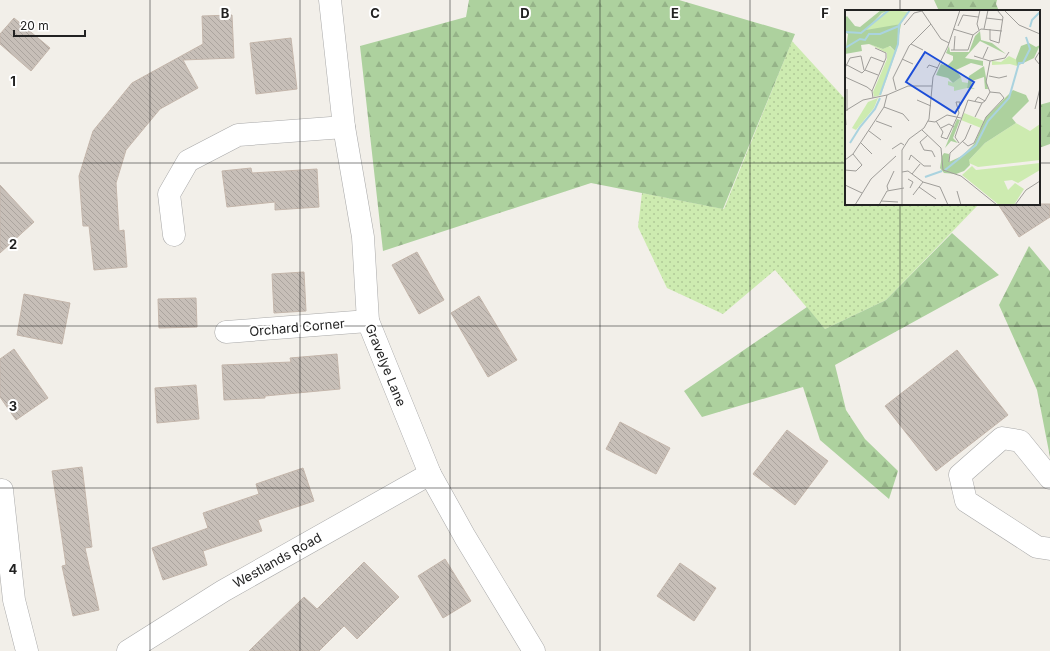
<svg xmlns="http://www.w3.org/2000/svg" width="1050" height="651" font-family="Inter,sans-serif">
  <defs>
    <pattern id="grass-dots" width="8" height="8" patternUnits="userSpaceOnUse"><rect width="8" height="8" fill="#cdebb0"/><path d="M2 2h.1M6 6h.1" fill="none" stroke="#b0c997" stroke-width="1.8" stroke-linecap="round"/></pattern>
    <pattern id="forest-firs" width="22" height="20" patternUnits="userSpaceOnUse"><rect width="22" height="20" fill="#add19e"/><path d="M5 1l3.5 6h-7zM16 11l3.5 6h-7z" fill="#95b388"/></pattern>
    <pattern id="building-back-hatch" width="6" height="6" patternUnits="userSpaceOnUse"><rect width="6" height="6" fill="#c7bfb8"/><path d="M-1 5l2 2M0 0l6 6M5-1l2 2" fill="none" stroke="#aba49e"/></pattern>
  </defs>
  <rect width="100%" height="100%" fill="#f2efe9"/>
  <polygon fill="url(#grass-dots)" points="792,41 846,100 846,204 979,204 886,300 825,329 775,270 723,314 667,288 638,227 642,193 724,209"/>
  <g fill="url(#forest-firs)">
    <polygon points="469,0 679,0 795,34 723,209 591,183 383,251 360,46 466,17"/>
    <polygon points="934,0 997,0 996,4 999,11 939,11"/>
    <polygon points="1050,102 1050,144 1039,148 1039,105"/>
    <polygon points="952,233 999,275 835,365 846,410 865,439 898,471 889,499 820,440 803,387 702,417 684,391 807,307 825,329 886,300"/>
    <polygon points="1029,246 1050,271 1050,457 1037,390 999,305"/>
  </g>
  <g fill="url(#building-back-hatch)" stroke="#c4b6ab">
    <polygon points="232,15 234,58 183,60 198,88 160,109 126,150 116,183 119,231 124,230 127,267 94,270 89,226 83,226 79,176 93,131 132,83 203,44 202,16"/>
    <polygon points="14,18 50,48 31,71 0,44 0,34"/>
    <polygon points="291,38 297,89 256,94 250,43"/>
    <polygon points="251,168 252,173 317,169 319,207 275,210 275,202 227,207 222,171"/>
    <polygon points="0,185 34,222 0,253"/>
    <polygon points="998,204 1050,204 1050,217 1019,237"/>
    <polygon points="417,252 444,300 419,314 392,265"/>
    <polygon points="304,272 306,311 274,313 272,274"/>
    <polygon points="24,294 70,303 62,344 17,335"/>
    <polygon points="479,296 517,360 488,377 451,313"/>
    <polygon points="196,298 197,327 159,328 158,299"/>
    <polygon points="14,349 48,398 16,420 0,397 0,359"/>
    <polygon points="957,350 1008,415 936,471 885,406"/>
    <polygon points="337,354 340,389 265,396 265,398 224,400 222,365 291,362 290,358"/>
    <polygon points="196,385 199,419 157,423 155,388"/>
    <polygon points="620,422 670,448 656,474 606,449"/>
    <polygon points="787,430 828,461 795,505 753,474"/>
    <polygon points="82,467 92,547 85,548 99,610 73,616 62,566 66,565 52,471"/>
    <polygon points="303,468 314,501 258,520 262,531 203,551 207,565 163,580 152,548 208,528 203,513 259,494 256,484"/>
    <polygon points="445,559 471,601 443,618 418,576"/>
    <polygon points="364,562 399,597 357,639 344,626 319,651 249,651 304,597 317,609"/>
    <polygon points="680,563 716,588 694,621 657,596"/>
  </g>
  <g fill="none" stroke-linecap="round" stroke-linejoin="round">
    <g stroke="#a9a9a9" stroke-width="23">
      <g id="minor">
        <polyline points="330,0 344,127 363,237 368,321 430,474 465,537 534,651"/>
        <polyline points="174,235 169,194 188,161 238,135 344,127"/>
        <polyline points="226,332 368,321"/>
        <polyline points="1050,478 1020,441 1002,438 960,475 966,501 1037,547 1050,549"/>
        <polyline points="2,490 14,600 27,651"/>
        <polyline points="128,651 223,591 430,474"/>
      </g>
    </g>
    <use href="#minor" stroke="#fff" stroke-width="22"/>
  </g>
  <path fill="none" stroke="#222" stroke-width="1" stroke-opacity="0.55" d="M 150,0 L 150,651M 300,0 L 300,651M 450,0 L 450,651M 600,0 L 600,651M 750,0 L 750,651M 900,0 L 900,11M 0,163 L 846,163M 1039,163 L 1050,163M 900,204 L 900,651M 0,326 L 1050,326M 0,488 L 1050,488"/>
  <g text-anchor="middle" stroke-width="4" stroke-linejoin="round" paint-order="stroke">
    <g font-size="13" fill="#222" stroke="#fff">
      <text transform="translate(297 327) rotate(-5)" y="5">Orchard Corner</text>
      <text transform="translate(386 365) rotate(68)" y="5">Gravelye Lane</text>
      <text transform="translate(277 560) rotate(-29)" y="5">Westlands Road</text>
    </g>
  </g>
  <g transform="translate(845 10)">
    <rect width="195" height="195" fill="#f2efe9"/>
    <path d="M 46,0 L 64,2 L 56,14 L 22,22 L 21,20 L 38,3 ZM 24,34 L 38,39 L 44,36 L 51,42 L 36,85 L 29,87 L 28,82 L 42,49 L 42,43 ZM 164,46 L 172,50 L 172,56 L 165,54 L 147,55 L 147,51 L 156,52 ZM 116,67 L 117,72 L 123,73 L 122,78 L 109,81 L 109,77 L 103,75 L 103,71 L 108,73 ZM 119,103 L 139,111 L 136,118 L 116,110 ZM 171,113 L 185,121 L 195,114 L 195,150 L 133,157 L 124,153 L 124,150 L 140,133 ZM 195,153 L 195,160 L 173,173 L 167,170 L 159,171 L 163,180 L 170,173 L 179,179 L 169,195 L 154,195 L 117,165 L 127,156 L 131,160 Z" fill="#cdebb0"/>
    <path d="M 36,0 L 46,0 L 37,3 L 21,20 L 56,14 L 51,42 L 45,36 L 38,39 L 24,34 L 16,35 L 17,41 L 0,44 L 3,24 L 0,22 L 0,8 L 2,6 L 10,16 L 15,17 ZM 135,21 L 136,30 L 147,33 L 161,44 L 135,31 L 120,48 L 138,51 L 138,56 L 126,53 L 111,60 L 116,67 L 108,73 L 103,68 L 91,65 L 96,54 L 102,56 L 108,50 L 108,46 L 101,43 L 104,36 L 105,42 L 124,42 L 130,26 ZM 184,33 L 191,37 L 195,35 L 189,48 L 172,56 L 171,49 L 176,36 ZM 139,56 L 143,79 L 131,79 L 140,79 L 139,67 L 127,71 L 126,77 L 130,79 L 122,78 L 124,66 ZM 168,80 L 181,85 L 184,91 L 167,108 L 171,113 L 140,133 L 124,150 L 125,155 L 119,161 L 111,164 L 99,163 L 95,158 L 97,146 L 99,143 L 104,144 L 104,152 L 117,146 L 129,134 L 141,107 ZM 112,109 L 115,110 L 108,128 L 113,133 L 106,131 L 100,138 Z" fill="#add19e"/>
    <path d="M 33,88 L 29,98 L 11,120 L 7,118 L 23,92 Z" fill="#cdebb0"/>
    <path fill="none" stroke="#aad3df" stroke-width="2" d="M 185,17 L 187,10 L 195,2M 0,22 L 16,23 L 44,0M 0,38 L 15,29 L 20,30 L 24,24 L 35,24 L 54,16M 35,85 L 53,34 L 54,15 L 65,0M 5,133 L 15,117 L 30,99 L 35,88M 100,160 L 131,135 L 143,111 L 164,88 L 174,53 L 178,53 L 185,39 L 181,27M 80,167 L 97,161"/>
    <path fill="none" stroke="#9f9d99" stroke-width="1" d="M 159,0 L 174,15 L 195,24M 141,8 L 158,10M 59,15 L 69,3 L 77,1 L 96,29 L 104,33M 113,16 L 118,5 L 133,7M 108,19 L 128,25 L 136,19 L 157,21M 139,19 L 143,0M 145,19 L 145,30 L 154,33 L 158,7 L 152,0M 134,20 L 132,14 L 135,0M 66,34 L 78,40M 106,40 L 123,40 L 128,25M 109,40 L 110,26M 195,41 L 190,49 L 195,55M 129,46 L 145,51M 138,48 L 143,37M 57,49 L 68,54M 0,54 L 17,63 L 20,60 L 33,65M 0,58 L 5,48 L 16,46 L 19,60M 82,58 L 84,55 L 93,58M 20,60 L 26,47 L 39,52M 144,66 L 154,68 L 162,66M 0,67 L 22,77 L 27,81 L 28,88M 51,80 L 48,68 L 64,36 L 86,14M 27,81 L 41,48 L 41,43 L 30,38M 72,90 L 86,96M 130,91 L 133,87 L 140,91M 39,97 L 58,104 L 64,111M 190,99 L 195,78M 0,101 L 18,90 L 42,85 L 63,76 L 87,76M 0,101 L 1,115M 2,101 L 2,79M 130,107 L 137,93M 31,111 L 47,117M 83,111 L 90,112 L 102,105 L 116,108M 91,111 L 98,122 L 96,127 L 102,129 L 114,103 L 111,92 L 115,92 L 114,99M 96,118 L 104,114 L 109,117M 77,120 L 96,138 L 98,160 L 116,166 L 152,195M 24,121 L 36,130M 83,125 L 75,132 L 79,140 L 87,141 L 90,147M 117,131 L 123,136 L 129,133 L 141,107 L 159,88 L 155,83 L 145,82M 16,133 L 27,144M 114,133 L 110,127 L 123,90 L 137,93 L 140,91 L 145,82 L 141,72 L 145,51 L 160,48 L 164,42M 47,139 L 56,133 L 59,135M 8,144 L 39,97 L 42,85M 0,150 L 8,144 L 17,155 L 11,161 L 0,160M 64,150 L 66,145 L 79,156 L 86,156M 104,152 L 105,143 L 120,129 L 126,115M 57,162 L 63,161 L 78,172 L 95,177 L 103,195M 67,164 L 75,154M 63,169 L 68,172 L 65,178M 0,175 L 17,183M 74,177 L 91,189M 43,180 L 42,176 L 49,161M 112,181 L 116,195M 68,185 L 78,172M 36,191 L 53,192M 10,195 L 26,169 L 51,146M 34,195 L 42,181 L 59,178M 57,195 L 57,140 L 64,129 L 79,118 L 84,109 L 88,67 L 103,36 L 115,0M 170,195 L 181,180 L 195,171"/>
    <path fill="#1d4ed8" fill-opacity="0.15" stroke="#1d4ed8" stroke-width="2" d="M 80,42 L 129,72 L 110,103 L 61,72 Z"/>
    <rect width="195" height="195" fill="none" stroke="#222" stroke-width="2"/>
  </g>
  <g font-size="13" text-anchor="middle" font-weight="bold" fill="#222" stroke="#fff" stroke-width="4" stroke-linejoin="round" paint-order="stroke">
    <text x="225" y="18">B</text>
    <text x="375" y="18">C</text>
    <text x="525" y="18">D</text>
    <text x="675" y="18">E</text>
    <text x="825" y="18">F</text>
    <text x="13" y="86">1</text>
    <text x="13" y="249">2</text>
    <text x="13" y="411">3</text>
    <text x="13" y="574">4</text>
  </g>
  <path d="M14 30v6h71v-6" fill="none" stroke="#222222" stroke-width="2"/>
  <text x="20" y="30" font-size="12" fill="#222222" stroke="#ffffff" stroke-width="3" paint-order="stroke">20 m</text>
</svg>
